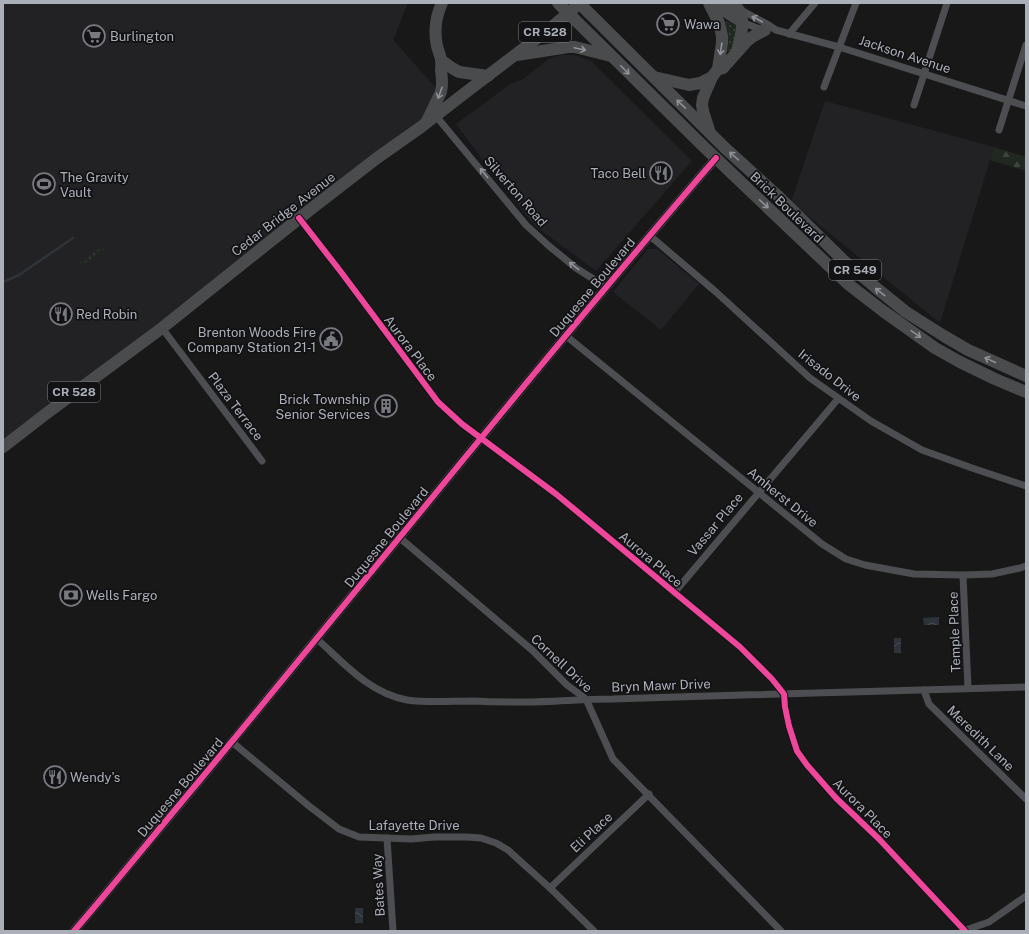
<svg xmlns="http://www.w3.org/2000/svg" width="1029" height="934" font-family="'Public Sans',sans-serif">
  <defs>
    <pattern id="grass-dots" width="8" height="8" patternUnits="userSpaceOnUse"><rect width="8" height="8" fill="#212721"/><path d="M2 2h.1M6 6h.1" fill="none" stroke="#3f443f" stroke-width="1.8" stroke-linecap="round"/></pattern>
    <pattern id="forest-firs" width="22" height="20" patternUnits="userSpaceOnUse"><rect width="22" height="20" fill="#212721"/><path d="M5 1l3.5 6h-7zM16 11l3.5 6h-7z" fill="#3f443f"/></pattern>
    <pattern id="water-waves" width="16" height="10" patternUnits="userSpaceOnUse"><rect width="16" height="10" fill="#2d3339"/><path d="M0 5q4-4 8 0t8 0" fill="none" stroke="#494e54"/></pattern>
  </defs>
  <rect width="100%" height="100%" fill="#181818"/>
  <g fill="#222224">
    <polygon points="3,3 408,3 393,40 438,90 421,127 3,447"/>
    <polygon points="561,55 574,55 590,60 692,161 596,271 535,226 491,171 456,124 510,84 523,79 549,59"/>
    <polygon points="825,101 994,147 940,323 791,202"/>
    <polygon points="648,249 657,249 699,284 661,330 613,292"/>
  </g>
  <g fill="url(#grass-dots)">
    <polygon points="727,21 738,27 732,48 729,52 727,51 728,39 725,23"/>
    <polygon points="104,246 106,249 80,266 79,266 80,262"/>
  </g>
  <polygon fill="url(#forest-firs)" points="994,147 1026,157 1026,171 990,160"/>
  <g fill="url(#water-waves)">
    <polygon points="939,617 939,625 924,625 923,618"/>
    <rect x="894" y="638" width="7" height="15"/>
    <rect x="355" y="908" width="8" height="15"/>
  </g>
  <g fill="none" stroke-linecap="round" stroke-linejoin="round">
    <polyline stroke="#2d3339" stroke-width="2.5" points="3,282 19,275 73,238"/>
    <g stroke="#4d4e51" stroke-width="7">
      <polyline points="739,9 767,24 776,30 839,47 1026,106"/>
      <polyline points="742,22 757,28 766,30"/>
      <polyline points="789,34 815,3"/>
      <polyline points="824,87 856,3"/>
      <polyline points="914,105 947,3"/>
      <polyline points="436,116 526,225 549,246 576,268 606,287"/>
      <polyline points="999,130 1026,45"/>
      <polyline points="299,218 341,272 438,402 462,424 556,494 740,647 772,679 784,694 785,707 789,726 797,751 807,765 836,798 879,839 965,931"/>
      <polyline points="649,235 716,292 810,378 871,421 922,450 972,468 1026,486"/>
      <polyline points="162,328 262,461"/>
      <polyline points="565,335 822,544 846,559 865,565 914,574 963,575 992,574 1020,568 1026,566"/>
      <polyline points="400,538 532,650 567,685 586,699 613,759 781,931"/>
      <polyline points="963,575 968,688"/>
      <polyline points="674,593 838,399"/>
      <path d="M 317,639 C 344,663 369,693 407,700 C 428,703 451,701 473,701 C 490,702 507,702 524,702 C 553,702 583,699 612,699 C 750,695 888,690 1026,687"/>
      <polyline points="924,690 929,704 1026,799"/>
      <polyline points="232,742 309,806 339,829 359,837 411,839 435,837 467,837 481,838 496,843 508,850 550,888 594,931"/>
      <polyline points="387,838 393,931"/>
      <polyline points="550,888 649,794"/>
      <polyline points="963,931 989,922 1026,896"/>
    </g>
    <path stroke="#4d4e51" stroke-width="9" d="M 74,931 C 117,881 158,830 200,780 C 372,573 540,362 716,158"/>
    <g stroke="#4a4b4d" stroke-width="12">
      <polyline points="558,3 702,145 848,284 883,311 935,348 960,362 995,379 1026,392"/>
      <polyline points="579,3 725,148 779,197 843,260 875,287 906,312 944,336 968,350 995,362 1026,376"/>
      <polyline points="718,3 726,12 742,22"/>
      <path d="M 731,3 C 734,5 737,7 739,10 C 746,21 740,39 737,51"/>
      <polyline points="517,55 568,47 575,47 611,56"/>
      <polyline points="441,60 452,68 459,72 488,76"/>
      <polyline points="718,69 723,68 747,41 752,37 765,30"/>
      <polyline points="654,77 689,85 700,83 712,77"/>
      <path d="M 427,121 L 441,92 C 443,84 442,78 441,70 C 441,67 442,64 441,61 C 441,56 438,51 437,46 C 434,32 436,16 442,3"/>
      <polyline points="709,130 703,111 702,105 703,98 712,77 718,69 722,43 722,36 719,23 709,3"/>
      <polyline points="3,447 47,413 162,328 311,209 377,158 421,127 465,93 553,26 580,3"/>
    </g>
    <g stroke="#121214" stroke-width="8">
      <g id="cycleway">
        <polyline points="299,218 341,272 438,402 462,424 556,494 740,647 772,679 784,694 785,707 789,726 797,751 807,765 836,798 879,839 965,931"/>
        <path d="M 74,931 C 117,881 158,830 200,780 C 372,573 540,362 716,158"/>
      </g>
    </g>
    <use href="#cycleway" stroke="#ed469a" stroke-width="6"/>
  </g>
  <defs><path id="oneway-shaft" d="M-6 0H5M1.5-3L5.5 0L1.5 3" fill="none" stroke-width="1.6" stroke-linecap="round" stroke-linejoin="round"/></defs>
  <g stroke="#8f9299">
    <use href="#oneway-shaft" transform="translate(757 19) rotate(-152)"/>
    <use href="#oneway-shaft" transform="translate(484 173) rotate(-129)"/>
    <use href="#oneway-shaft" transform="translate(574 266) rotate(-142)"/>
  </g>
  <g stroke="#8e9198">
    <use href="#oneway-shaft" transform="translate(580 49) rotate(12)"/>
    <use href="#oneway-shaft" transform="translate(721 49) rotate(98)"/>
    <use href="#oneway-shaft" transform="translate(625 70) rotate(45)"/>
    <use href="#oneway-shaft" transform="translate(440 93) rotate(110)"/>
    <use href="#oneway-shaft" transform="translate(681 104) rotate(-136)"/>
    <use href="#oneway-shaft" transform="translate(734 156) rotate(-138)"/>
    <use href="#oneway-shaft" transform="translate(764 204) rotate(43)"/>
    <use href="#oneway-shaft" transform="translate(880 292) rotate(-142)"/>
    <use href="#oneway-shaft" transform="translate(916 334) rotate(35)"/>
    <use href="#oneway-shaft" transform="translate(990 360) rotate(-155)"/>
  </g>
  <defs>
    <g id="supermarket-ring" transform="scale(1.15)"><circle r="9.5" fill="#121214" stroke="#787a80" stroke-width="1.5"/><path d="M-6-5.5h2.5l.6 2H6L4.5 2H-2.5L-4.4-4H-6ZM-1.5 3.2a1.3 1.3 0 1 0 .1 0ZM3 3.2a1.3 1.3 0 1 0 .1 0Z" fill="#787a80"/></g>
    <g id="restaurant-ring" transform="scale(1.15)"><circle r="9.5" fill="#121214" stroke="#787a80" stroke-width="1.5"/><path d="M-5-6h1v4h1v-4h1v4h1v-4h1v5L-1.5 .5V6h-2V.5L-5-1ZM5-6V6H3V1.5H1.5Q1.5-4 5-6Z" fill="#787a80"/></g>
    <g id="stadium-ring" transform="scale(1.15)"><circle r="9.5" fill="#121214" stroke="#787a80" stroke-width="1.5"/><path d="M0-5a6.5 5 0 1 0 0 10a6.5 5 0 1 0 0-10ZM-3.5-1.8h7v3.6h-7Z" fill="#787a80"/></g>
    <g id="civic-ring" transform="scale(1.15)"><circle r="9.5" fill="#121214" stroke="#787a80" stroke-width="1.5"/><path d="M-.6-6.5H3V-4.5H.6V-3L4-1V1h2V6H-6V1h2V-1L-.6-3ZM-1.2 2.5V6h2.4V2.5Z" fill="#787a80"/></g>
    <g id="building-ring" transform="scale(1.15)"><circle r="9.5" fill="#121214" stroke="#787a80" stroke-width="1.5"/><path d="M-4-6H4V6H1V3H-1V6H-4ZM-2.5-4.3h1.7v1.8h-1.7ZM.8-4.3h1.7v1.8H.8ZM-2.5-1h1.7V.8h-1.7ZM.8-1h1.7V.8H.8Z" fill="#787a80"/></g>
    <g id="bank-ring" transform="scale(1.15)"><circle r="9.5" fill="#121214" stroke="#787a80" stroke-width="1.5"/><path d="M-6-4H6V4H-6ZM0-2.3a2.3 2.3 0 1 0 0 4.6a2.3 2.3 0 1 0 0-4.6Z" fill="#787a80"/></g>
  </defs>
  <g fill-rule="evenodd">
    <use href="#supermarket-ring" x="668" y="24"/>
    <use href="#supermarket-ring" x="94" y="36"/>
    <use href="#restaurant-ring" x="661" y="173"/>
    <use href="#stadium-ring" x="44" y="184"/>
    <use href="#restaurant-ring" x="61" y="314"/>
    <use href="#civic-ring" x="331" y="339"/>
    <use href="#building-ring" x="386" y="406"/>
    <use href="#bank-ring" x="71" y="595"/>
    <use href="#restaurant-ring" x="55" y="777"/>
  </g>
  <g text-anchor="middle" stroke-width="3.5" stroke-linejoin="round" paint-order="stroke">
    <g fill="#121214" stroke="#7d8087" stroke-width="1">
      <rect x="519" y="22" width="52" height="20" rx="3"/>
      <rect x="829" y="260" width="52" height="20" rx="3"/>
      <rect x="48" y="382" width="52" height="20" rx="3"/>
    </g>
    <g font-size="12" font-weight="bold" fill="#abafb8">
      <text x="545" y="36">CR 528</text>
      <text x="855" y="274">CR 549</text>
      <text x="74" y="396">CR 528</text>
    </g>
    <g font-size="13" fill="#abafb8" stroke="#121214" text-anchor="start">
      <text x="684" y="29">Wawa</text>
      <text x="110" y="41">Burlington</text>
      <text x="646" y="178" text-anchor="end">Taco Bell</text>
      <text x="60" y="182">The Gravity<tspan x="60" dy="15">Vault</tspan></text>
      <text x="76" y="319">Red Robin</text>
      <text x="316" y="337" text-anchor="end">Brenton Woods Fire<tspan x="316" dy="15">Company Station 21-1</tspan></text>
      <text x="370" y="404" text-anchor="end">Brick Township<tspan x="370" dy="15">Senior Services</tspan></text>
      <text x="86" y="600">Wells Fargo</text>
      <text x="70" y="782">Wendy's</text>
    </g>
    <g font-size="13" fill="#abafb8" stroke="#121214">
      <text transform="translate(905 54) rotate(18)" y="5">Jackson Avenue</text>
      <text transform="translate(516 191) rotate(49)" y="5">Silverton Road</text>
      <text transform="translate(787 207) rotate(44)" y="5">Brick Boulevard</text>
      <text transform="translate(283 214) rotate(-38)" y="5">Cedar Bridge Avenue</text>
      <text transform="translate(592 287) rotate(-50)" y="5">Duquesne Boulevard</text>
      <text transform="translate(411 348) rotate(53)" y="5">Aurora Place</text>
      <text transform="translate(830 375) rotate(38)" y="5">Irisado Drive</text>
      <text transform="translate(236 406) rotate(53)" y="5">Plaza Terrace</text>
      <text transform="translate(783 497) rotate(39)" y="5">Amherst Drive</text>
      <text transform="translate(715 524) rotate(-50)" y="5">Vassar Place</text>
      <text transform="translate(386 537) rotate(-51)" y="5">Duquesne Boulevard</text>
      <text transform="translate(651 559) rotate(40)" y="5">Aurora Place</text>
      <text transform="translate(954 632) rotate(-92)" y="5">Temple Place</text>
      <text transform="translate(562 663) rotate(43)" y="5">Cornell Drive</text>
      <text transform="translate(661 685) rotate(-2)" y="5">Bryn Mawr Drive</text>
      <text transform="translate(981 738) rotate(44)" y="5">Meredith Lane</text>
      <text transform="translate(180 787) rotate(-50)" y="5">Duquesne Boulevard</text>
      <text transform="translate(863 808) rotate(45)" y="5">Aurora Place</text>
      <text x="414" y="830">Lafayette Drive</text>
      <text transform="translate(591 832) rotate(-43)" y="5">Eli Place</text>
      <text transform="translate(378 885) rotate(-93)" y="5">Bates Way</text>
    </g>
  </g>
  <rect width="1029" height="934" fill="none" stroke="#abafb8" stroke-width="8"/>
</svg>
